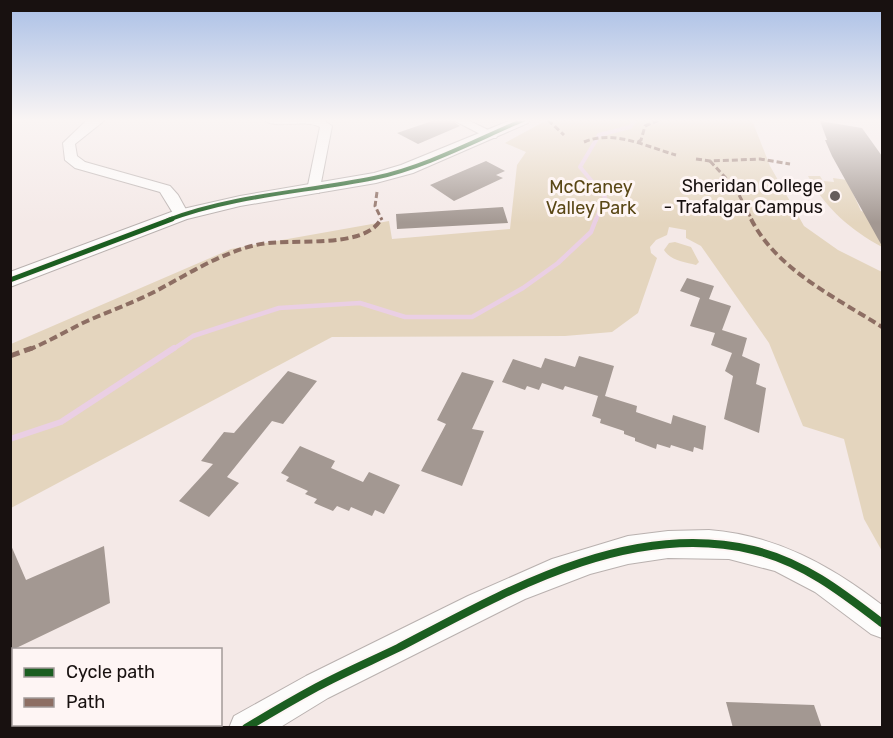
<svg xmlns="http://www.w3.org/2000/svg" width="893" height="738" font-family="Rubik,sans-serif">
  <rect width="100%" height="100%" fill="#f4e9e7"/>
  <g fill="#e4d5be">
    <polygon points="547,120 752,120 770,166 804,226 838,250 882,272 882,551 864,519 844,439 803,426 769,343 701,246 686,238 686,230 669,227 667,235 656,240 650,247 651,253 657,258 638,313 612,332 565,336 332,337 11,508 11,344 231,249 389,221 392,239 510,229 517,165 526,152 505,143"/>
    <path d="M 808,176 L 820,176 L 823,181 L 834,182 L 833,178 L 847,180 L 861,211 L 865,212 L 882,243 L 882,247 C 851,230 825,208 808,176 Z"/>
    <path d="M 675,242 L 691,247 L 699,262 L 696,265 C 685,262 671,261 664,250 L 669,243 Z"/>
  </g>
  <g fill="none" stroke-linecap="round" stroke-linejoin="round">
    <polyline stroke="#eacfe4" stroke-width="4" points="596,220 605,197 580,167 599,135 630,127 635,120"/>
    <polyline stroke="#eacfe4" stroke-width="4.5" points="172,350 193,336 279,308 360,303 405,317 472,317 523,288 558,263 591,232 596,219"/>
    <polyline stroke="#eacfe4" stroke-width="6" points="10,439 61,422 174,348"/>
  </g>
  <g fill="#a39892">
    <polygon points="435,120 451,120 460,126 418,144 397,133"/>
    <polygon points="820,121 862,128 882,156 882,246 832,156 825,140 827,140"/>
    <polygon points="486,161 505,171 496,175 503,178 454,201 430,185"/>
    <polygon points="503,207 508,223 397,229 396,214"/>
    <polygon points="687,278 714,286 709,299 731,306 722,330 747,338 742,356 760,364 756,384 766,388 759,433 724,419 733,376 725,371 732,353 711,345 715,333 690,326 700,298 680,291"/>
    <polygon points="579,356 614,366 605,396 637,406 636,412 671,424 673,415 706,426 703,450 694,447 693,452 671,445 670,448 657,444 656,449 635,441 635,438 624,434 624,431 600,423 601,419 592,416 598,396 565,386 563,390 542,383 539,390 527,386 525,390 502,382 513,359 541,368 545,358 575,367"/>
    <polygon points="288,371 317,381 283,424 272,421 227,477 239,483 209,517 179,501 213,464 201,461 224,432 234,433"/>
    <polygon points="462,372 494,381 472,429 484,431 462,486 421,471 446,424 437,420"/>
    <polygon points="300,446 335,461 331,468 363,482 369,472 400,485 384,514 375,510 372,516 351,507 349,511 337,506 333,511 314,503 317,499 305,494 308,491 286,481 289,477 281,473"/>
    <polygon points="10,543 26,580 104,546 110,603 10,651"/>
    <polygon points="726,702 814,705 822,728 733,728"/>
  </g>
  <g fill="none" stroke-linecap="round" stroke-linejoin="round">
    <g stroke="#b9b1af" stroke-width="2">
      <g id="minor">
        <polygon points="87,120 105,120 75,144 77,156 85,162 170,186 178,195 189,215 186,218 176,218 160,192 75,168 65,160 63,143"/>
        <path d="M 264,120 L 323,120 L 332,126 L 319,193 L 309,193 L 307,190 L 320,127 C 303,118 276,130 264,120 Z"/>
        <polygon points="453,120 468,120 498,135 496,138 488,138"/>
        <path d="M 709,530 C 775,535 830,565 882,605 L 882,638 L 871,634 L 815,592 L 775,571 L 729,559 L 668,558 L 628,564 L 590,574 L 525,599 L 328,698 L 279,728 L 229,728 L 234,716 L 306,676 L 468,596 L 552,559 L 628,536 L 668,531 Z"/>
      </g>
    </g>
    <g stroke="#b9b1af" stroke-width="2">
      <polygon id="tertiary" points="511,120 530,120 528,123 413,173 376,183 240,206 187,219 10,287 10,272 174,211 240,196 374,173 401,165"/>
    </g>
    <use href="#minor" fill="#fdfcfb" fill-rule="evenodd"/>
    <use href="#tertiary" fill="#fdfcfb" fill-rule="evenodd"/>
    <g stroke="#8d6e63" stroke-width="3" stroke-dasharray="6 3" stroke-linecap="butt">
      <polyline points="548,120 564,135"/>
      <path d="M 584,142 C 614,129 647,147 676,155"/>
      <polyline points="638,142 641,140 645,126 659,120"/>
      <polyline points="696,159 710,161 760,159 790,164"/>
      <polyline points="710,161 736,189 752,220"/>
      <polyline points="377,192 375,206 382,220"/>
    </g>
    <g stroke="#8d6e63" stroke-width="4" stroke-dasharray="8 4" stroke-linecap="butt">
      <path d="M 751,219 C 777,270 835,297 882,327"/>
      <path d="M 28,350 C 48,342 66,331 85,322 C 109,311 133,303 156,291 C 188,274 221,253 256,245 C 288,237 364,251 381,219"/>
    </g>
    <polyline stroke="#8d6e63" stroke-width="5" stroke-dasharray="10 5" stroke-linecap="butt" points="10,356 32,348"/>
    <g stroke="#fef5f4" stroke-width="6">
      <path id="cycleway-far2" d="M 168,220 C 233,195 306,192 374,178 C 424,168 476,140 523,120"/>
    </g>
    <g stroke="#fef5f4" stroke-width="8">
      <polyline id="cycleway-far1" points="10,280 172,219"/>
    </g>
    <g stroke="#fef5f4" stroke-width="12">
      <path id="cycleway" d="M 246,728 C 269,714 293,700 317,687 C 343,673 371,661 398,648 C 505,592 628,520 753,550 C 802,561 843,593 882,623"/>
    </g>
    <use href="#cycleway-far2" stroke="#1b5e20" stroke-width="4"/>
    <use href="#cycleway-far1" stroke="#1b5e20" stroke-width="5"/>
    <use href="#cycleway" stroke="#1b5e20" stroke-width="8"/>
  </g>
  <linearGradient id="sky" x2="0" y2="1"><stop stop-color="#a9bfe6"/><stop offset="0.54" stop-color="#faf5f4"/><stop offset="1" stop-color="#faf5f4" stop-opacity="0"/></linearGradient>
  <rect width="893" height="223" fill="url(#sky)"/>
  <circle fill="#655d5b" stroke="#fef5f4" stroke-width="2" cx="835" cy="196" r="6"/>
  <g text-anchor="middle" stroke-width="6" stroke-linejoin="round" paint-order="stroke">
    <g font-size="18" fill="#181110" stroke="#fef5f4" text-anchor="end">
      <text x="823" y="192">Sheridan College<tspan x="823" dy="21">- Trafalgar Campus</tspan></text>
    </g>
    <g font-size="18" fill="#594716" stroke="#fef5f4">
      <text x="591" y="193">McCraney<tspan x="591" dy="21">Valley Park</tspan></text>
    </g>
  </g>
  <rect width="893" height="738" fill="none" stroke="#181110" stroke-width="24"/>
  <rect x="12" y="648" width="210" height="78" fill="#fef5f4" stroke="#a29a99" stroke-width="1.5"/>
  <rect x="24" y="668" width="30" height="9" fill="#1b5e20" stroke="#a29a99" stroke-width="1.5"/>
  <text x="66" y="678" font-size="18" fill="#181110">Cycle path</text>
  <rect x="24" y="698" width="30" height="9" fill="#8d6e63" stroke="#a29a99" stroke-width="1.5"/>
  <text x="66" y="708" font-size="18" fill="#181110">Path</text>
</svg>
